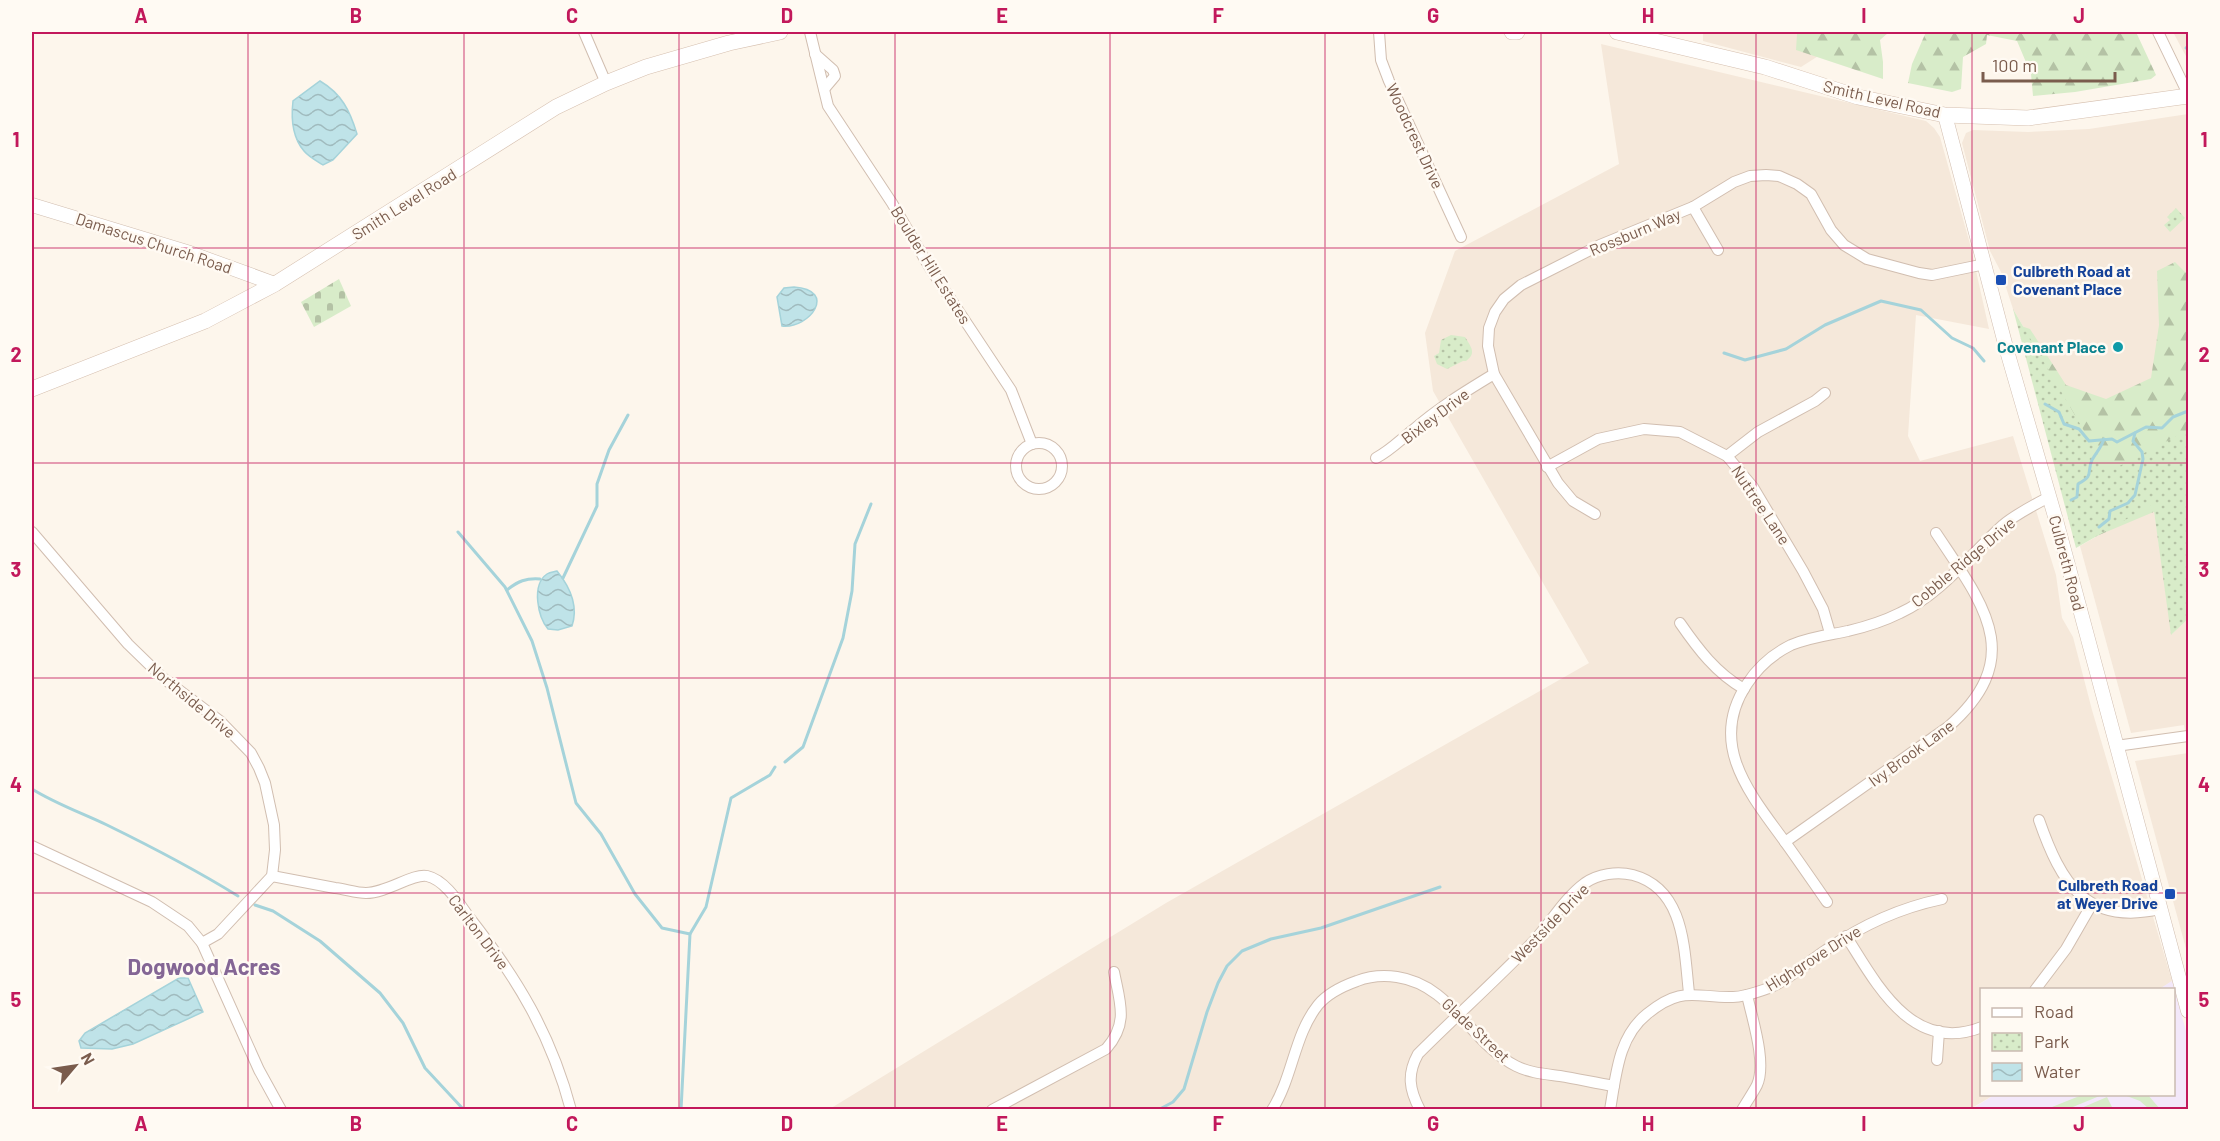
<svg xmlns="http://www.w3.org/2000/svg" width="2220" height="1141" font-family="Barlow,sans-serif">
  <defs>
    <pattern id="forest-firs" width="22" height="20" patternUnits="userSpaceOnUse" patternTransform="scale(1.5)"><rect width="22" height="20" fill="#d8ecc9"/><path d="M5 1l3.5 6h-7zM16 11l3.5 6h-7z" fill="#b4c2a5"/></pattern>
    <pattern id="cemetery-stones" width="16" height="16" patternUnits="userSpaceOnUse" patternTransform="scale(1.5)"><rect width="16" height="16" fill="#d8ecc9"/><path d="M2 7V4a2 2 0 0 1 4 0v3zM10 15v-3a2 2 0 0 1 4 0v3z" fill="#b4c2a5"/></pattern>
    <pattern id="park-dots" width="8" height="8" patternUnits="userSpaceOnUse" patternTransform="scale(1.5)"><rect width="8" height="8" fill="#d8ecc9"/><path d="M2 2h.1M6 6h.1" fill="none" stroke="#b4c2a5" stroke-width="1.8" stroke-linecap="round"/></pattern>
    <pattern id="water-waves" width="16" height="10" patternUnits="userSpaceOnUse" patternTransform="scale(1.5)"><rect width="16" height="10" fill="#bfe3e8"/><path d="M0 5q4-4 8 0t8 0" fill="none" stroke="#a0bbbe"/></pattern>
  </defs>
  <rect width="100%" height="100%" fill="#fdf6ec"/>
  <g fill="#f5e8da">
    <polygon points="1703,32 1856,32 1801,67 1703,41"/>
    <polygon points="2173,32 2188,32 2188,60"/>
    <polygon points="1601,44 1926,121 1934,128 1940,137 1970,244 1989,329 1916,315 1908,436 1920,461 2013,436 2056,575 2062,618 2073,637 2092,710 2172,981 2159,990 1982,990 1982,1094 1994,1095 1970,1109 828,1110 1166,903 1589,663 1433,391 1425,333 1455,251 1619,164"/>
    <polygon points="2188,114 2188,430 2108,472 2013,309 2001,272 1990,251 1962,143 1966,133 1973,130 2028,132 2089,129"/>
    <polygon points="2153,504 2172,634 2188,619 2188,746 2184,725 2131,733 2080,546"/>
    <polygon points="2188,753 2188,956 2135,761"/>
  </g>
  <polygon fill="#f3e8fa" points="2172,981 2188,1038 2188,1109 1970,1110 1994,1095 2174,1094 2174,990 2159,989"/>
  <g fill="url(#forest-firs)">
    <polygon points="1843,32 1889,32 1880,40 1883,62 1883,79 1796,50 1797,34 1836,34"/>
    <polygon points="1926,32 2136,32 2156,75 2151,79 2075,92 2033,96 2031,74 2017,41 1987,35 1986,44 1963,57 1961,89 1952,92 1908,83 1912,64"/>
    <polygon points="2175,262 2188,275 2188,611 2156,511 2080,543 2018,325 2030,329 2066,385 2106,399 2151,378 2159,325 2157,271"/>
  </g>
  <polygon fill="url(#cemetery-stones)" points="339,279 351,306 314,327 301,302"/>
  <g fill="url(#park-dots)">
    <polygon points="2176,208 2185,218 2170,232 2164,225 2170,220 2167,217"/>
    <polygon points="2013,309 2108,472 2188,430 2188,619 2171,635 2153,504 2076,548"/>
    <path d="M 1451,335 L 1465,337 C 1471,347 1477,353 1466,361 L 1463,361 L 1447,369 L 1437,364 L 1434,356 L 1439,353 L 1441,340 Z"/>
  </g>
  <g fill="#d8ecc9">
    <polygon points="2082,1095 2102,1095 2068,1109 2047,1109"/>
    <polygon points="2124,1095 2148,1095 2160,1109 2149,1109 2140,1101"/>
    <polygon points="2107,1097 2113,1109 2079,1109"/>
  </g>
  <g fill="url(#water-waves)" stroke="#a5d3da" stroke-width="1.5">
    <path d="M 320,81 C 342,94 350,111 357,134 L 333,160 L 323,165 C 317,161 309,157 304,151 C 292,137 291,118 293,101 Z"/>
    <path d="M 794,287 C 838,290 810,329 782,326 L 777,297 L 784,288 Z"/>
    <path d="M 557,571 C 570,587 579,605 572,626 L 558,630 L 548,629 C 538,617 531,585 547,574 C 550,572 553,572 557,571 Z"/>
    <polygon points="179,978 188,978 203,1012 133,1044 112,1049 81,1048 79,1041 85,1033"/>
  </g>
  <g fill="none" stroke-linecap="round" stroke-linejoin="round">
    <g stroke="#a5d3da" stroke-width="3">
      <polyline points="2186,48 2188,46"/>
      <polyline points="1724,353 1745,360 1786,349 1825,325 1881,301 1921,310 1952,338 1973,348 1984,361"/>
      <polyline points="2045,404 2059,412 2064,424 2079,429 2089,441 2112,439 2117,442 2146,427 2162,428 2173,417 2188,411"/>
      <path d="M 2071,500 L 2077,497 L 2078,484 C 2095,475 2086,473 2092,460 C 2096,453 2101,448 2104,439"/>
      <polyline points="2099,527 2109,519 2110,511 2128,503 2135,495 2143,459 2142,452 2133,441 2135,433"/>
      <polyline points="458,532 505,587 532,641 547,688 576,803 601,834 635,894 662,928 690,934"/>
      <polyline points="563,578 597,506 597,484 609,450 628,415"/>
      <path d="M 507,590 C 518,581 526,578 540,579"/>
      <polyline points="785,762 803,747 843,638 852,591 855,544 871,504"/>
      <path d="M 32,789 C 56,804 82,813 107,825 C 152,847 196,870 238,896"/>
      <polyline points="255,905 273,911 320,941 380,993 403,1023 425,1068 464,1110"/>
      <polyline points="681,1110 690,934 706,907 731,798 770,775 775,767"/>
      <polyline points="1158,1110 1173,1102 1184,1089 1207,1012 1218,983 1227,966 1242,951 1271,939 1321,928 1440,887"/>
    </g>
    <g stroke="#d1beb0" stroke-width="12">
      <g id="minor">
        <polyline points="584,32 606,83"/>
        <polyline points="810,32 828,106 892,203 930,268 1011,390 1032,444"/>
        <polyline points="1379,32 1381,60 1389,81 1461,237"/>
        <polyline points="2158,32 2188,94"/>
        <polyline points="815,54 833,70 835,76 824,89"/>
        <polyline points="1693,207 1718,250"/>
        <circle cx="1039" cy="466" r="23"/>
        <polyline points="1727,456 1758,432 1815,401 1825,393"/>
        <path d="M 1376,458 C 1391,450 1400,440 1413,430 C 1438,408 1466,391 1494,374"/>
        <polyline points="1547,467 1598,439 1644,429 1680,432 1727,456 1753,487 1803,571 1823,609 1830,633"/>
        <polyline points="1595,514 1573,501 1558,483 1494,374 1488,346 1489,328 1495,312 1504,299 1521,285 1600,245 1693,207 1734,182 1750,176 1766,175 1779,176 1797,184 1811,194 1831,230 1844,245 1867,259 1919,273 1932,275 1985,264"/>
        <polyline points="32,532 128,644 163,678 220,721 251,753 259,768 265,783 274,825 275,850 272,876 218,934 202,943"/>
        <path d="M 1680,623 C 1698,649 1716,673 1744,689"/>
        <polyline points="2116,746 2188,736"/>
        <path d="M 2039,820 C 2061,883 2086,926 2160,909"/>
        <path d="M 1785,842 L 1948,727 C 2028,657 1983,604 1936,533"/>
        <polyline points="32,846 152,902 188,926 202,943 259,1070 281,1110"/>
        <path d="M 272,876 C 293,880 314,884 335,888 C 345,889 356,893 366,893 C 387,893 413,873 427,876 C 445,880 459,903 469,917 C 517,978 551,1034 571,1110"/>
        <path d="M 1827,902 C 1811,879 1796,857 1780,835 C 1746,789 1709,741 1747,684 C 1758,667 1773,654 1791,645 C 1810,637 1829,635 1848,631 C 1865,627 1884,621 1900,613 C 1941,594 1970,555 2003,525 C 2016,514 2034,505 2049,497"/>
        <path d="M 1846,936 C 1876,983 1912,1055 1982,1027"/>
        <polyline points="2035,990 2066,949 2092,904"/>
        <polyline points="1937,1060 1939,1031"/>
        <path d="M 992,1110 L 1106,1049 C 1129,1023 1120,1003 1114,972"/>
        <path d="M 1272,1110 C 1293,1077 1294,1035 1318,1005 C 1327,994 1343,986 1357,981 C 1370,976 1383,975 1397,977 C 1452,985 1470,1043 1516,1066 C 1530,1073 1545,1074 1560,1076 C 1578,1079 1596,1083 1614,1086"/>
        <path d="M 1420,1110 C 1409,1089 1407,1074 1418,1054 C 1455,1017 1494,982 1530,945 C 1549,926 1563,899 1585,883 C 1598,874 1617,871 1633,875 C 1685,889 1684,949 1689,993"/>
        <path d="M 1610,1110 C 1616,1076 1618,1037 1647,1014 C 1682,985 1695,998 1733,997 C 1745,997 1757,992 1769,988 C 1787,981 1809,961 1826,950 C 1862,925 1899,908 1942,899"/>
        <path d="M 1742,1110 C 1747,1101 1753,1093 1757,1085 C 1767,1063 1752,1018 1747,995"/>
      </g>
    </g>
    <g stroke="#d1beb0" stroke-width="15">
      <g id="tertiary">
        <polyline points="1945,115 2007,351 2056,520 2188,1011"/>
        <polyline points="32,205 190,253 275,284"/>
      </g>
    </g>
    <g stroke="#d6c0b0" stroke-width="16">
      <g id="secondary">
        <polyline points="1512,32 1517,32"/>
        <polyline points="1617,32 1765,67 1858,97 1945,115 2028,118 2188,96"/>
        <polyline points="32,389 205,321 275,284 556,107 606,83 646,67 729,43 780,32"/>
      </g>
    </g>
    <use href="#minor" stroke="#fff" stroke-width="10"/>
    <use href="#tertiary" stroke="#fff" stroke-width="14"/>
    <use href="#secondary" stroke="#fff" stroke-width="15"/>
  </g>
  <path fill="none" stroke="#c2185b" stroke-width="1.5" stroke-opacity="0.55" d="M 248,32 L 248,1110M 464,32 L 464,1110M 679,32 L 679,1110M 895,32 L 895,1110M 1110,32 L 1110,1110M 1325,32 L 1325,1110M 1541,32 L 1541,1110M 1756,32 L 1756,1110M 1972,32 L 1972,1110M 32,248 L 2188,248M 32,463 L 2188,463M 32,678 L 2188,678M 32,893 L 2188,893"/>
  <g fill="#1a4fb4" stroke="#fffaf3" stroke-width="2">
    <rect x="1995" y="274" width="12" height="12" rx="3"/>
    <rect x="2164" y="888" width="12" height="12" rx="3"/>
  </g>
  <circle fill="#0f9aa8" stroke="#fffaf3" stroke-width="2" cx="2118" cy="347" r="6"/>
  <g text-anchor="middle" stroke-width="5" stroke-linejoin="round" paint-order="stroke">
    <g font-size="16" fill="#7a5c4d" stroke="#fffaf3">
      <text transform="translate(1882 99) rotate(13)" y="6">Smith Level Road</text>
      <text transform="translate(1415 136) rotate(65)" y="6">Woodcrest Drive</text>
      <text transform="translate(404 204) rotate(-32)" y="6">Smith Level Road</text>
      <text transform="translate(1635 232) rotate(-23)" y="6">Rossburn Way</text>
      <text transform="translate(154 243) rotate(18)" y="6">Damascus Church Road</text>
      <text transform="translate(931 265) rotate(58)" y="6">Boulder Hill Estates</text>
      <text transform="translate(1435 416) rotate(-37)" y="6">Bixley Drive</text>
      <text transform="translate(1761 505) rotate(56)" y="6">Nuttree Lane</text>
      <text transform="translate(1963 562) rotate(-40)" y="6">Cobble Ridge Drive</text>
      <text transform="translate(2067 563) rotate(75)" y="6">Culbreth Road</text>
      <text transform="translate(192 700) rotate(40)" y="6">Northside Drive</text>
      <text transform="translate(1911 753) rotate(-36)" y="6">Ivy Brook Lane</text>
      <text transform="translate(1550 923) rotate(-46)" y="6">Westside Drive</text>
      <text transform="translate(479 932) rotate(53)" y="6">Carlton Drive</text>
      <text transform="translate(1813 958) rotate(-32)" y="6">Highgrove Drive</text>
      <text transform="translate(1476 1030) rotate(43)" y="6">Glade Street</text>
    </g>
    <g font-size="16" font-weight="bold" fill="#164399" stroke="#fffaf3" text-anchor="start">
      <text x="2013" y="277">Culbreth Road at<tspan x="2013" dy="18">Covenant Place</tspan></text>
      <text x="2158" y="891" text-anchor="end">Culbreth Road<tspan x="2158" dy="18">at Weyer Drive</tspan></text>
    </g>
    <g font-size="16" font-weight="bold" fill="#0d838f" stroke="#fffaf3" text-anchor="end">
      <text x="2106" y="353">Covenant Place</text>
    </g>
    <g font-size="22" font-weight="bold" fill="#846695" stroke="#fffaf3">
      <text x="204" y="975">Dogwood Acres</text>
    </g>
  </g>
  <rect width="2220" height="1141" fill="none" stroke="#fffaf3" stroke-width="66"/>
  <rect x="1980" y="988" width="195" height="108" fill="#fffaf3" stroke="#cabbb1" stroke-width="1.5"/>
  <rect x="1992" y="1008" width="30" height="9" fill="#ffffff" stroke="#cabbb1" stroke-width="1.5"/>
  <text x="2034" y="1018" font-size="18" fill="#7a5c4d">Road</text>
  <rect x="1992" y="1033" width="30" height="18" fill="url(#park-dots)" stroke="#cabbb1" stroke-width="1.5"/>
  <text x="2034" y="1048" font-size="18" fill="#7a5c4d">Park</text>
  <rect x="1992" y="1063" width="30" height="18" fill="url(#water-waves)" stroke="#cabbb1" stroke-width="1.5"/>
  <text x="2034" y="1078" font-size="18" fill="#7a5c4d">Water</text>
  <g transform="translate(75 1066) rotate(61)" stroke="#fffaf3" stroke-width="4.5" paint-order="stroke">
  <path d="M0-4.5L10 22L0 15L-10 22Z" fill="#7a5c4d"/>
  <text y="-9" font-size="16" font-weight="bold" text-anchor="middle" fill="#7a5c4d">N</text>
  </g>
  <path d="M1983 72v9h132v-9" fill="none" stroke="#7a5c4d" stroke-width="3"/>
  <text x="1992" y="72" font-size="18" fill="#7a5c4d" stroke="#fffaf3" stroke-width="4.5" paint-order="stroke">100 m</text>
  <rect x="33" y="33" width="2154" height="1075" fill="none" stroke="#c2185b" stroke-width="2"/>
  <g font-size="20" text-anchor="middle" font-weight="bold" fill="#c2185b">
    <text x="141" y="23">A</text>
    <text x="356" y="23">B</text>
    <text x="572" y="23">C</text>
    <text x="787" y="23">D</text>
    <text x="1002" y="23">E</text>
    <text x="1218" y="23">F</text>
    <text x="1433" y="23">G</text>
    <text x="1648" y="23">H</text>
    <text x="1864" y="23">I</text>
    <text x="2079" y="23">J</text>
    <text x="16" y="147">1</text>
    <text x="2204" y="147">1</text>
    <text x="16" y="362">2</text>
    <text x="2204" y="362">2</text>
    <text x="16" y="577">3</text>
    <text x="2204" y="577">3</text>
    <text x="16" y="792">4</text>
    <text x="2204" y="792">4</text>
    <text x="16" y="1007">5</text>
    <text x="2204" y="1007">5</text>
    <text x="141" y="1131">A</text>
    <text x="356" y="1131">B</text>
    <text x="572" y="1131">C</text>
    <text x="787" y="1131">D</text>
    <text x="1002" y="1131">E</text>
    <text x="1218" y="1131">F</text>
    <text x="1433" y="1131">G</text>
    <text x="1648" y="1131">H</text>
    <text x="1864" y="1131">I</text>
    <text x="2079" y="1131">J</text>
  </g>
</svg>
